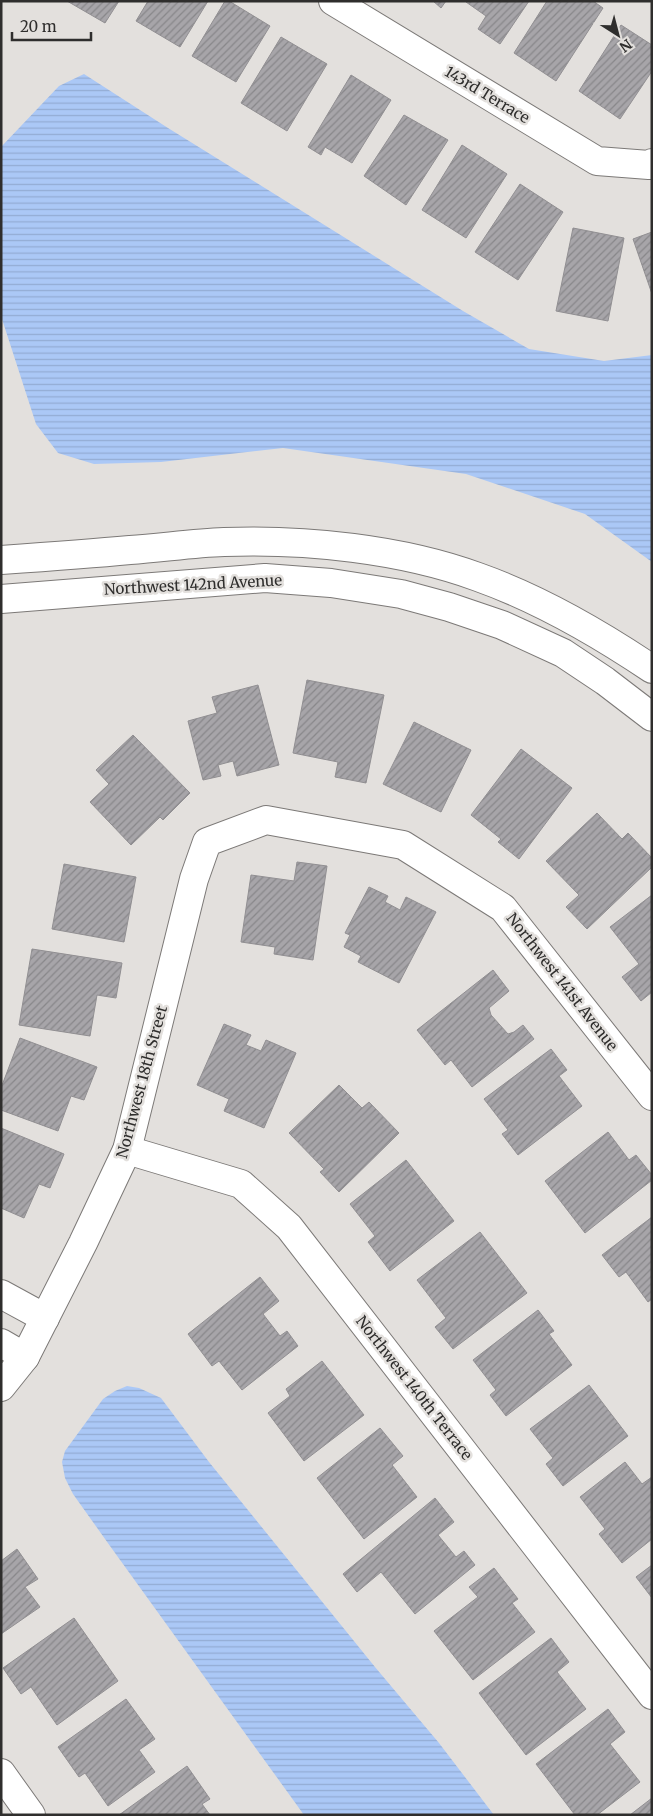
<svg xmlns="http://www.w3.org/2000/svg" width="653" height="1816" font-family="Merriweather,serif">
  <defs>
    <pattern id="water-rules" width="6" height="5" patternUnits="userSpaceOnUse" patternTransform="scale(1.25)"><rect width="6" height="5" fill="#abc8f6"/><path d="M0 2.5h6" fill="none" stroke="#93acd3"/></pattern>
    <pattern id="building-hatch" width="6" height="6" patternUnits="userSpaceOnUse" patternTransform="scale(1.25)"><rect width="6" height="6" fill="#a7a5a9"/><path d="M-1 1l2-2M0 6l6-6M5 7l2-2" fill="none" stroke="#88878a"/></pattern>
  </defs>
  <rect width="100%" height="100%" fill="#e3e0dd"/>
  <g fill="url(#water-rules)">
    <polygon points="84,74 168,128 463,311 529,349 604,361 652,355 652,562 585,514 466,474 283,448 161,462 94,464 58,453 36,424 1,316 1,147 59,86"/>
    <polygon points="127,1386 139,1388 161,1398 209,1462 375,1667 439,1743 494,1815 304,1815 110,1546 73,1494 65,1478 62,1462 65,1451 103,1399 115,1391"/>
  </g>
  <g fill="url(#building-hatch)" stroke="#918f92">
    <polygon points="67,1 119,1 105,23"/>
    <polygon points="148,1 208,1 180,47 136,21"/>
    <polygon points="225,1 229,1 270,26 236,82 192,56"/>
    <polygon points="433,1 446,1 441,8"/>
    <polygon points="467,1 529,1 500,44 478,29 486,16 466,2"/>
    <polygon points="547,1 593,1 603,8 556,81 514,53"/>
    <polygon points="621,25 652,45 652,71 620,119 579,91"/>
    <polygon points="281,37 327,64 287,131 241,103"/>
    <polygon points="351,75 391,100 352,163 325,147 321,155 308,147"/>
    <polygon points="404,115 448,140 406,205 364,176"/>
    <polygon points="462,145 507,174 466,238 422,210"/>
    <polygon points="520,184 563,212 518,280 475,252"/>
    <polygon points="573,228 624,238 608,321 556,311"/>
    <polygon points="652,232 652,294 633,239"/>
    <polygon points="307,680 384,695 366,783 335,777 338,762 293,753"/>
    <polygon points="258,685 279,765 237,776 233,761 218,765 221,776 203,780 188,721 217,713 212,697"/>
    <polygon points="414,722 471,750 441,812 383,784"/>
    <polygon points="133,735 190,793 163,820 160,817 131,845 90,802 109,784 96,770"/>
    <polygon points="521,749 572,788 519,859 498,842 501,839 471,815"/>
    <polygon points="597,813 622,839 628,833 652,858 652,867 587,929 566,907 579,895 546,861"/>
    <polygon points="297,862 327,866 313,960 274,954 275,947 241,942 251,875 294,881"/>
    <polygon points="64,864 136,877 124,942 52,929"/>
    <polygon points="369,887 388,896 385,902 400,910 406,897 436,912 399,983 358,962 361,956 344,947 350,935 345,933"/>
    <polygon points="652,895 652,992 641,1001 622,977 639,964 610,927"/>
    <polygon points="32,949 122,963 116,998 97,995 90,1036 19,1025"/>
    <polygon points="493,970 509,991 489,1008 491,1015 508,1034 514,1032 523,1025 534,1039 472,1087 451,1060 445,1065 417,1030"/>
    <polygon points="224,1024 251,1035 246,1045 261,1051 266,1040 296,1053 264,1128 224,1111 229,1099 197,1085"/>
    <polygon points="20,1038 97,1067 84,1100 71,1096 58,1131 1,1110 1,1088"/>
    <polygon points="551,1049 567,1070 559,1076 582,1106 518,1155 502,1134 508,1130 484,1099"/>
    <polygon points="339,1085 362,1108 369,1102 399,1133 339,1192 320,1172 324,1169 289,1133"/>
    <polygon points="1,1128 64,1154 50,1188 39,1184 24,1218 1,1208"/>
    <polygon points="608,1132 629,1160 636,1155 652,1175 652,1180 585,1233 545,1181"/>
    <polygon points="406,1160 454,1221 390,1271 368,1242 375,1236 350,1204"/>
    <polygon points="652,1217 652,1299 648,1302 626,1272 619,1277 602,1255"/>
    <polygon points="480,1232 527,1293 453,1349 435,1327 446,1318 417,1280"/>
    <polygon points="260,1277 279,1301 263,1314 280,1336 287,1331 298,1346 242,1390 219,1361 212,1366 188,1334"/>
    <polygon points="538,1310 554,1331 549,1334 572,1365 506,1416 490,1395 496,1390 473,1360"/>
    <polygon points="322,1361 364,1415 304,1461 268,1413 290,1396 286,1389"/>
    <polygon points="589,1385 628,1436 563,1486 546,1464 553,1458 530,1429"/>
    <polygon points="380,1428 403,1456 392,1465 417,1497 364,1539 317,1478"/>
    <polygon points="625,1462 642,1484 652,1477 652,1539 622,1563 599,1534 605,1529 580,1497"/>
    <polygon points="435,1498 454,1522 438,1535 456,1557 464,1551 475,1565 415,1614 381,1572 357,1592 343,1574"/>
    <polygon points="17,1549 38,1579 25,1587 40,1607 1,1634 1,1561"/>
    <polygon points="652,1565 652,1598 636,1577"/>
    <polygon points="494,1568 518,1599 512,1603 535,1632 473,1680 434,1631 478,1597 469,1587"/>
    <polygon points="74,1618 118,1681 57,1725 31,1687 21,1694 3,1668"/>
    <polygon points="551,1638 569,1662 557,1672 586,1709 526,1755 479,1693"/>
    <polygon points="126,1699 155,1739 139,1750 155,1772 108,1806 85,1773 79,1777 58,1747"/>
    <polygon points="608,1709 625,1732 610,1744 640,1782 597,1815 575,1815 536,1764"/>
    <polygon points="187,1766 210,1799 202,1804 210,1815 119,1815"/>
    <polygon points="652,1798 652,1815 630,1815"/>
  </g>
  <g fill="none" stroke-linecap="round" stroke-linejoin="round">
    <g stroke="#7c7977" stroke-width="30">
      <g id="street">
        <polyline points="333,1 597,161 649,165 652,163"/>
        <path d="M 1,560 C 44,557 87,554 130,550 C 161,548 193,543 224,542 C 305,539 402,549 478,577 C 540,599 597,632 652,669"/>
        <polyline points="1,599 265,578 331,583 401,594 449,607 502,625 563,653 605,681 652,717"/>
        <polyline points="127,1150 241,1184 289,1227 652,1695"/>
        <polyline points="1,1294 45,1318"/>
        <polyline points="1,1343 25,1357"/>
        <polyline points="1,1387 25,1357 83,1243 127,1150 194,879 207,842 266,820 403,845 503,908 652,1096"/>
        <polyline points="1,1773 31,1815"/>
      </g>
    </g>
    <use href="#street" stroke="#fff" stroke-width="28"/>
  </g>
  <g text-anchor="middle" stroke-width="5" stroke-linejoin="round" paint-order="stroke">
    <g font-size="15" fill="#2f2e2d" stroke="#e3e0dd">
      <text transform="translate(487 95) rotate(31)" y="5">143rd Terrace</text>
      <text transform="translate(193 585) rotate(-3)" y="5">Northwest 142nd Avenue</text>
      <text transform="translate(562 982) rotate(52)" y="5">Northwest 141st Avenue</text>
      <text transform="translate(142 1082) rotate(-75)" y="5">Northwest 18th Street</text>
      <text transform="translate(414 1388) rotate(52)" y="5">Northwest 140th Terrace</text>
    </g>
  </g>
  <rect width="653" height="1816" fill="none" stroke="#2f2e2d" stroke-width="5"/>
  <g transform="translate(618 35) rotate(144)" stroke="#e3e0dd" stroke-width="4" paint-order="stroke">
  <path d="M0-4L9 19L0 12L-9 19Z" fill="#2f2e2d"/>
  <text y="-8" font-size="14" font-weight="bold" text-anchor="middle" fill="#2f2e2d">N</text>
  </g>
  <path d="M12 32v8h79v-8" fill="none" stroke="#2f2e2d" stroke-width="2.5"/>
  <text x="20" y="32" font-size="15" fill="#2f2e2d" stroke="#e3e0dd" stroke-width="4" paint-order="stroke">20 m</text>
</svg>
